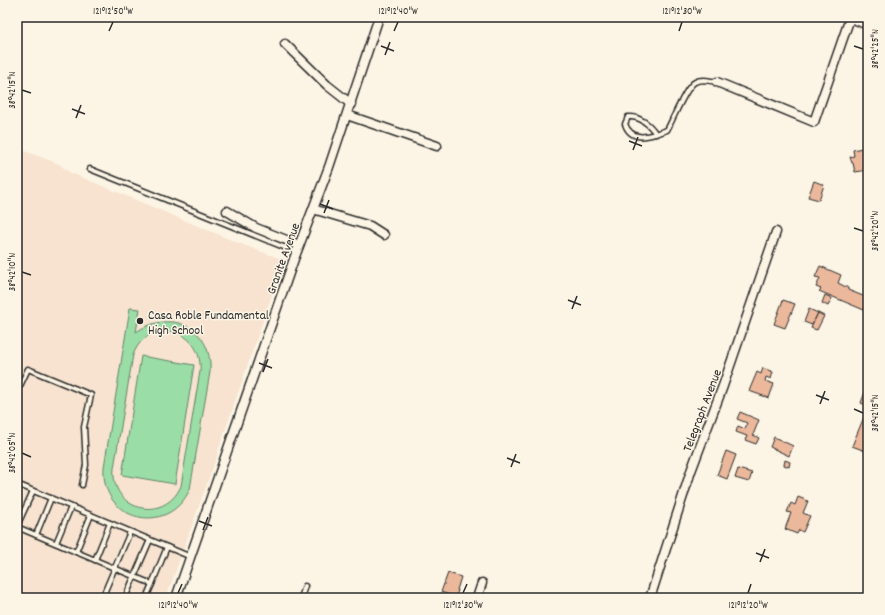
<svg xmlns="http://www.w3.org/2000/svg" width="885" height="615" font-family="Dekko,sans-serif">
  <rect width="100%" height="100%" fill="#fcf5e5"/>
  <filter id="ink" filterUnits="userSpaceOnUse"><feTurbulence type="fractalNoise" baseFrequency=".025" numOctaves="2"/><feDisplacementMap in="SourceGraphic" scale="8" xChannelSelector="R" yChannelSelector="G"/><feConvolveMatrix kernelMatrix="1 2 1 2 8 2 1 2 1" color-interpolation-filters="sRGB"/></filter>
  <g filter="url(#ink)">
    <polygon fill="#f7e3cf" points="17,148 59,164 69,172 236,242 284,260 218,451 217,456 166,598 17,598"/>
    <g fill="#9bdda7" stroke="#638469" fill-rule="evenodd">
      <path d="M 130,308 L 140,309 L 136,332 C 172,308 213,328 210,372 L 190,489 C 168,538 100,521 104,467 ZM 160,331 C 185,329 202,347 200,371 L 181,486 C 164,524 110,511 114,468 L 133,355 C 138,342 147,334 160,331 Z"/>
      <polygon points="141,356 194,365 175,484 122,475"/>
    </g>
    <g fill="#ebb89c" stroke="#2b2b2b">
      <polygon points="862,148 863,150 868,149 868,158 865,158 868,170 855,172 853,163 852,163 850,157 854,156 853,150"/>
      <polygon points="814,181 824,185 819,200 808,197"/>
      <polygon points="820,266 841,275 838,283 848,288 848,290 868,298 864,310 819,291 821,289 816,287 820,278 815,277"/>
      <polygon points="825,295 832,298 828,306 822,303"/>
      <polygon points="783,300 795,304 785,328 774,324"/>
      <polygon points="809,309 818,313 812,325 804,322"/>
      <polygon points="818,313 824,316 817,330 811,328"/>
      <polygon points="763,368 773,372 771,379 766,377 765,381 774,384 769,398 749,391 757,372 761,374"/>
      <polygon points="865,392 868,394 868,406 861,403"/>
      <polygon points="740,412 759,420 753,435 759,438 756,444 745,440 747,436 736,432 738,426 745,429 747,423 737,419"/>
      <polygon points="864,417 868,419 868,452 852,446"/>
      <polygon points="774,437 793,446 789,456 770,447"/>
      <polygon points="726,451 736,455 727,479 717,475"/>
      <polygon points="785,460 790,462 789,467 784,465"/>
      <polygon points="738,469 752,473 749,482 735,478"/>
      <polygon points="798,497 808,501 803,513 810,516 803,532 799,530 797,534 785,529 791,513 787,512 791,503 795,505"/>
      <polygon points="448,573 461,577 457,590 458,590 456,597 441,592"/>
    </g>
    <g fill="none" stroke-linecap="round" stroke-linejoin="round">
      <g stroke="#2b2b2b" stroke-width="7">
        <g id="service">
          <path d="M 656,134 C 650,125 640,116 628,117 L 625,124 C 632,144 653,135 667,130 C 673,120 686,86 695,82 C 702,78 710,81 717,82"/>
          <polyline points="90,169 296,252"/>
          <polyline points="17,385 20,386 28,369 91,395 84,427 86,465 82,485"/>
          <polyline points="17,484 191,557"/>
          <polyline points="17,526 33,491"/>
          <polyline points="17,527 152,584 167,547"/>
          <polyline points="36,535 51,498"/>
          <polyline points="56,543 71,507"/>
          <polyline points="76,552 91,515"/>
          <polyline points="95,560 110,523"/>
          <polyline points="102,598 130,532"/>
          <polyline points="125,598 150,540"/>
          <polyline points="146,598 152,584"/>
          <polyline points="301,598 305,586"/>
        </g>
      </g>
      <g stroke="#2b2b2b" stroke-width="11">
        <g id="minor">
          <polyline points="848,17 868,25"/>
          <polyline points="285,44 327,85 351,104"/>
          <polyline points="717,82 814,122 850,18"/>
          <polyline points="347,115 437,146"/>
          <polyline points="313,209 370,226 384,235"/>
          <polyline points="227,211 256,228 299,245"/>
          <polyline points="176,598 294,259 329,167 379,17"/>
          <polyline points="477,598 482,583"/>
          <polyline points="650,598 691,471 723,386 776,232"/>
        </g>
      </g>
      <use href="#service" stroke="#fcf5e5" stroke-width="4"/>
      <use href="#minor" stroke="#fcf5e5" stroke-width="8"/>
    </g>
  </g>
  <path fill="none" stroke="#2b2b2b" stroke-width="1.5" d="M 109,31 L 113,22M 394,31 L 398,22M 679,31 L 682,22M 381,46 L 394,51M 854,46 L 863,49M 385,55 L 390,42M 22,90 L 31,93M 72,109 L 85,114M 76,118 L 81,105M 629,141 L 642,146M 633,150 L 638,137M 320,204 L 333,209M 324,213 L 329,200M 854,228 L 863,231M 22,272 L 31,275M 568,300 L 581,305M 572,309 L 577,296M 259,363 L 272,368M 263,372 L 268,359M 816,395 L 829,400M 820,404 L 825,391M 854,409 L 863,413M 22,453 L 31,457M 507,458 L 520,463M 511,467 L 516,454M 199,521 L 212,526M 203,530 L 208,517M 756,553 L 769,558M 760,562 L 765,549M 178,593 L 182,584M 463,593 L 467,584M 748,593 L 751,584"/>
  <circle fill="#2b2b2b" stroke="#fcf5e5" stroke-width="1.5" cx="140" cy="321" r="4"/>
  <g text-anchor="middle" stroke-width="3" stroke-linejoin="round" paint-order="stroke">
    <g font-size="13" fill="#2b2b2b" stroke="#fcf5e5">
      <text transform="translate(282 258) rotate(-70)" y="5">Granite Avenue</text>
      <text transform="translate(701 410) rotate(-69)" y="5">Telegraph Avenue</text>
    </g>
    <g font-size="13" fill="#2b2b2b" stroke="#fcf5e5" text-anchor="start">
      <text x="148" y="319">Casa Roble Fundamental<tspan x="148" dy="15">High School</tspan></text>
    </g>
  </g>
  <rect width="885" height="615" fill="none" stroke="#fcf5e5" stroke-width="44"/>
  <rect x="22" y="22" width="841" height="571" fill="none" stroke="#2b2b2b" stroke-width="1.5"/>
  <g font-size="10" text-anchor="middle" fill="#2b2b2b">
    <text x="113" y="14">121°12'50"W</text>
    <text x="398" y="14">121°12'40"W</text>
    <text x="682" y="14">121°12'30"W</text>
    <text transform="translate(874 49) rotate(-90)" y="4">38°42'25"N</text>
    <text transform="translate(11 90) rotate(-90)" y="4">38°42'15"N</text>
    <text transform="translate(874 231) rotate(-90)" y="4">38°42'20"N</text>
    <text transform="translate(11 272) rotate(-90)" y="4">38°42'10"N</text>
    <text transform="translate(874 413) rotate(-90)" y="4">38°42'15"N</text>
    <text transform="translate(11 453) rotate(-90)" y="4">38°42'05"N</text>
    <text x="178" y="608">121°12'40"W</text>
    <text x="463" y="608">121°12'30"W</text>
    <text x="748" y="608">121°12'20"W</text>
  </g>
</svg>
